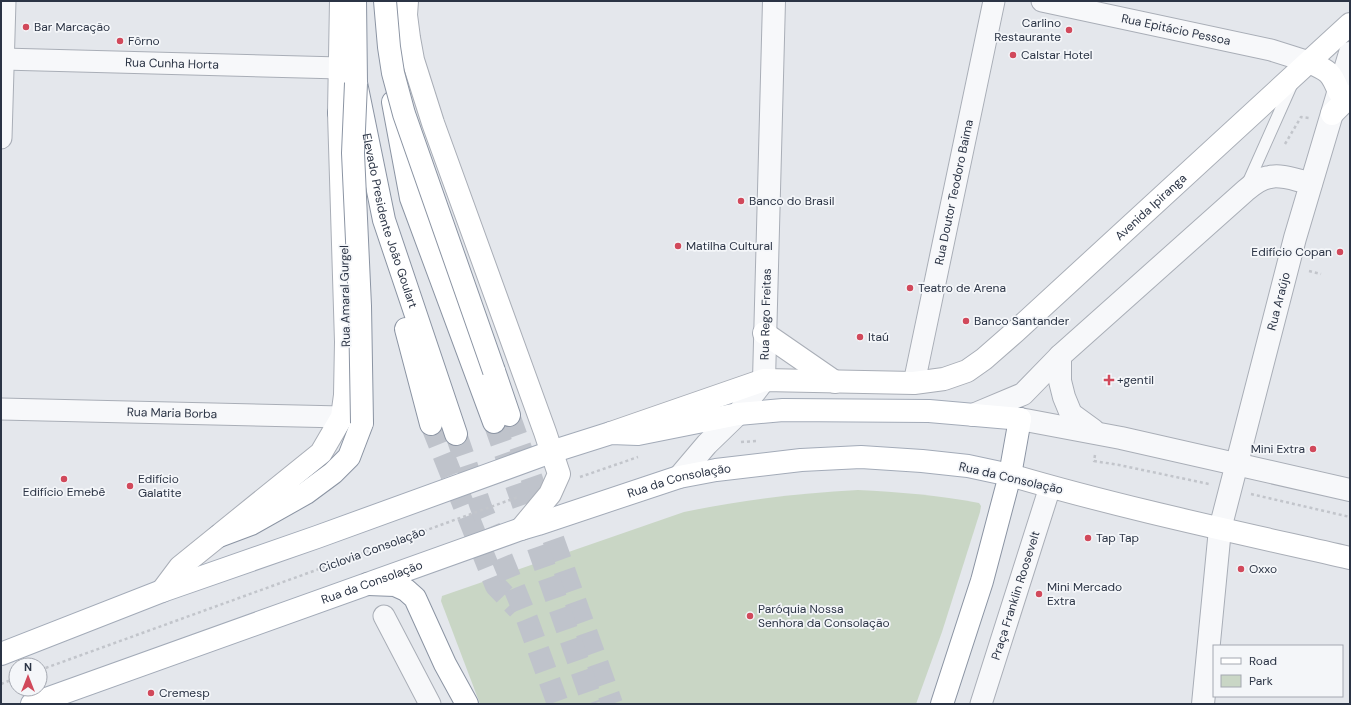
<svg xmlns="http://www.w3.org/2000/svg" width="1351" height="705" font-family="'DM Sans',sans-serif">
  <rect width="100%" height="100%" fill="#e4e7ec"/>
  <path fill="#c9d6c5" d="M 858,490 C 898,492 939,495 979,503 L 981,506 L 980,512 L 942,632 L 916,704 L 480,704 L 441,601 L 442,596 L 684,512 C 741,500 799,493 858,490 Z"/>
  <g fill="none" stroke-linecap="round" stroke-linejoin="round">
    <g stroke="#bfc3cb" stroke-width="22" stroke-dasharray="22 11" stroke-linecap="butt">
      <polyline points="509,415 612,704"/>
      <polyline points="494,422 593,704"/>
      <polyline points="431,424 496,586 518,609"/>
      <polyline points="456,434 481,507 527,619 558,704"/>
    </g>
    <g stroke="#a9aeb7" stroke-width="13">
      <polyline id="service" points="1247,185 1292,84"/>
    </g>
    <g stroke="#a9aeb7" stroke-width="23">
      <g id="minor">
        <path id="s1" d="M 1042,1 L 1271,50 L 1309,62"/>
        <path id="s2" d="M 3,59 L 340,68"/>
        <polyline points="1,138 5,1"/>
        <path id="s3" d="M 914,383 L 994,1"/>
        <path id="s4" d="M 1,409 L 342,417"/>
        <polyline points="384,616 430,704"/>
        <path id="s5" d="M 981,704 L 1050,487"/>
      </g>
    </g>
    <g stroke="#a9aeb7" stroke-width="24">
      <g id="tertiary">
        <polyline points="1060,356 1060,381 1064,397 1071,414 1093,430"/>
        <path d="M 973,415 L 1023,394 L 1060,356 L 1245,191 C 1252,185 1260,178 1270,177 C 1282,174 1298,181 1311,183"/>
        <polyline points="1020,419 1121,438 1350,490"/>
        <path id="s6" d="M 679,477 L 707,444 L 738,414 L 764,380 L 774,1"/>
        <path id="s7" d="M 1203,704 L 1220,529 L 1295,238 L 1350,53"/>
      </g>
    </g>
    <g stroke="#a9aeb7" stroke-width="24">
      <g id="secondary">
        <polyline points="407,1 406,15 409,38 413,60 433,123 545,432 559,474 550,494 521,529"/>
        <path d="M 1309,62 C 1329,71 1331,72 1339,92"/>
        <polyline points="1332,114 1350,96"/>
        <polyline points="764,333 835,382"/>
        <path id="s8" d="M 611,433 L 764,380 L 914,383 L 944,379 L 967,371 L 984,359 L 1016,331 L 1350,24"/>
        <path d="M 1010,475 C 1122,508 1236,532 1350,558"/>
        <polyline points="162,591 180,567 321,453 342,417 345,395 346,342 339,113 341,1"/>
      </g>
    </g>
    <g stroke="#a3abb8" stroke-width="24">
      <g id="primary">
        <polyline points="1,654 162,591 317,537 551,452 611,433 638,434 738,414 783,410 929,411 1020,419"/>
        <path id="s9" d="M 32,704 L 521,529 L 538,524 L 679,477 L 716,470 L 801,460 L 861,457 L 922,461 L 968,466 L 1010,475"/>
      </g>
    </g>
    <g stroke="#8b94a3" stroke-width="24">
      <g id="trunk">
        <path id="s10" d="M 355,1 L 356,83 L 384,220 L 456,434"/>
        <polyline points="392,38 392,26 399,1"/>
        <polyline points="393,102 411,198 494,422"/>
        <polyline points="339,113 357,147"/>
        <polyline points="406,329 431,424"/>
        <polyline points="494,371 509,415"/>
        <polyline points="219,536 251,524 306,493 333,473 349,457 362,423"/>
        <polyline points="368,584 395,585 406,590 415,598 445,664 467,704"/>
        <polyline points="942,704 982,581 1010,475 1020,419"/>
      </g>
    </g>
    <g stroke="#c2c5cb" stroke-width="2.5" stroke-dasharray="3 3" stroke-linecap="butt">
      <polyline points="1285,144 1301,117 1309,118"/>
      <polyline points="1309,271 1321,274"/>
      <polyline points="741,442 758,441"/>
      <polyline points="1095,455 1094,461 1119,465 1209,484"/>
      <polyline points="580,477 638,457"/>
      <polyline points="1251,494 1350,517"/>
      <polyline points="40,670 518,497"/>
      <polyline points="1,684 16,678"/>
    </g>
    <use href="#service" stroke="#f7f8fa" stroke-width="11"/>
    <use href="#minor" stroke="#f7f8fa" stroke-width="21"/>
    <use href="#tertiary" stroke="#f7f8fa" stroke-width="22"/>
    <use href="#secondary" stroke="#fff" stroke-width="22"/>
    <use href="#primary" stroke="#fff" stroke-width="22"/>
    <use href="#trunk" stroke="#fff" stroke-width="22"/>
    <g stroke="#8b94a3" stroke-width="24" stroke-linecap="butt">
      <g id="trunk-bridge">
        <polyline points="385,1 389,47 393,73 404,114 494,371"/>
        <polyline points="356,83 353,153 360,306 362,423"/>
      </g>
    </g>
    <use href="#trunk-bridge" stroke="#fff" stroke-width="22"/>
  </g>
  <g fill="#d1495b" stroke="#f4f6f9" stroke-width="1.5">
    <circle cx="26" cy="27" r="4"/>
    <circle cx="1069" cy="30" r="4"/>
    <circle cx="120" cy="41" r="4"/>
    <circle cx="1013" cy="55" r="4"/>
    <circle cx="741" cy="201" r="4"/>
    <circle cx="678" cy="246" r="4"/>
    <circle cx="1340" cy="252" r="4"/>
    <circle cx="910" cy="288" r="4"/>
    <circle cx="966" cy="321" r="4"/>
    <circle cx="860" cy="337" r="4"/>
    <path d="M1107 374h4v4h4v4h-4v4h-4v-4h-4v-4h4z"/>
    <circle cx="1313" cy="449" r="4"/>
    <circle cx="64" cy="479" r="4"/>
    <circle cx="130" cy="486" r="4"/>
    <circle cx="1088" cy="538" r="4"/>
    <circle cx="1241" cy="569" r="4"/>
    <circle cx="1039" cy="594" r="4"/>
    <circle cx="750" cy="616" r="4"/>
    <circle cx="151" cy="693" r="4"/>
  </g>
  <g text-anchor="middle" stroke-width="3.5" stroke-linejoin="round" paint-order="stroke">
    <g font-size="12" fill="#2b3445" stroke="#f4f6f9" text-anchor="start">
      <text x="1061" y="27" text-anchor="end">Carlino<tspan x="1061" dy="14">Restaurante</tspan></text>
      <text x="34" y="31">Bar Marcação</text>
      <text x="128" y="45">Fôrno</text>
      <text x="1021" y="59">Calstar Hotel</text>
      <text x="749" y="205">Banco do Brasil</text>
      <text x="686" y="250">Matilha Cultural</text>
      <text x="1332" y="256" text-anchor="end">Edifício Copan</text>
      <text x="918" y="292">Teatro de Arena</text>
      <text x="974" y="325">Banco Santander</text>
      <text x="868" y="341">Itaú</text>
      <text x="1117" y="384">+gentil</text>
      <text x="1305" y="453" text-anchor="end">Mini Extra</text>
      <text x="138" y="483">Edifício<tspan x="138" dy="14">Galatite</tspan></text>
      <text x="64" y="496" text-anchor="middle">Edifício Emebê</text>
      <text x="1096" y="542">Tap Tap</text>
      <text x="1249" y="573">Oxxo</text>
      <text x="1047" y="591">Mini Mercado<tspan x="1047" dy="14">Extra</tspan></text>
      <text x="758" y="613">Paróquia Nossa<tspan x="758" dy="14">Senhora da Consolação</tspan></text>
      <text x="159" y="697">Cremesp</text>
    </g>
    <g font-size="12" fill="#2b3445" stroke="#f4f6f9">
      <text dy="4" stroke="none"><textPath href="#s1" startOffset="137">Rua Epitácio Pessoa</textPath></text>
      <text dy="4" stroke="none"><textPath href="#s2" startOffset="169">Rua Cunha Horta</textPath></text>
      <text dy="4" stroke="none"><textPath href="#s3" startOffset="195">Rua Doutor Teodoro Baima</textPath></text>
      <text dy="4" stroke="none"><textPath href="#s8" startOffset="613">Avenida Ipiranga</textPath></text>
      <text dy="4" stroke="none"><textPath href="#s10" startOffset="224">Elevado Presidente João Goulart</textPath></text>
      <text transform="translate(345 296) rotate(-91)" y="4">Rua Amaral Gurgel</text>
      <text dy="4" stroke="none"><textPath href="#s7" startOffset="411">Rua Araújo</textPath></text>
      <text dy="4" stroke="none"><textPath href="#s6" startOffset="195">Rua Rego Freitas</textPath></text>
      <text dy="4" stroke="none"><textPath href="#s4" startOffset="171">Rua Maria Borba</textPath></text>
      <text transform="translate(1011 478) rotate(13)" y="4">Rua da Consolação</text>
      <text dy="4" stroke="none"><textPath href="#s9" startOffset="685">Rua da Consolação</textPath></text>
      <text transform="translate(372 550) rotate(-20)" y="4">Ciclovia Consolação</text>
      <text dy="4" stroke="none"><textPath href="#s9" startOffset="361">Rua da Consolação</textPath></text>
      <text dy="4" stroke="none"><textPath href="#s5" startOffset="114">Praça Franklin Roosevelt</textPath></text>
    </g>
  </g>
  <rect width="1351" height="705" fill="none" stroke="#2b3445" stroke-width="4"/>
  <rect x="1213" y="645" width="130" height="52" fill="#f4f6f9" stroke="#a4a8b1"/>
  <rect x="1221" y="658" width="20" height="6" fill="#ffffff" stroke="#a4a8b1"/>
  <text x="1249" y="665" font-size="12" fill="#2b3445">Road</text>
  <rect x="1221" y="675" width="20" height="12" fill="#c9d6c5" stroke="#a4a8b1"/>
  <text x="1249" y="685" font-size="12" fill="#2b3445">Park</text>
  <g transform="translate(28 677)"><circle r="19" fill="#f4f6f9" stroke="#a4a8b1"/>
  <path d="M0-3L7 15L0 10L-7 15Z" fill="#d1495b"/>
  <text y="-6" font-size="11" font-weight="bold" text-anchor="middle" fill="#2b3445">N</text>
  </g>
</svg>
